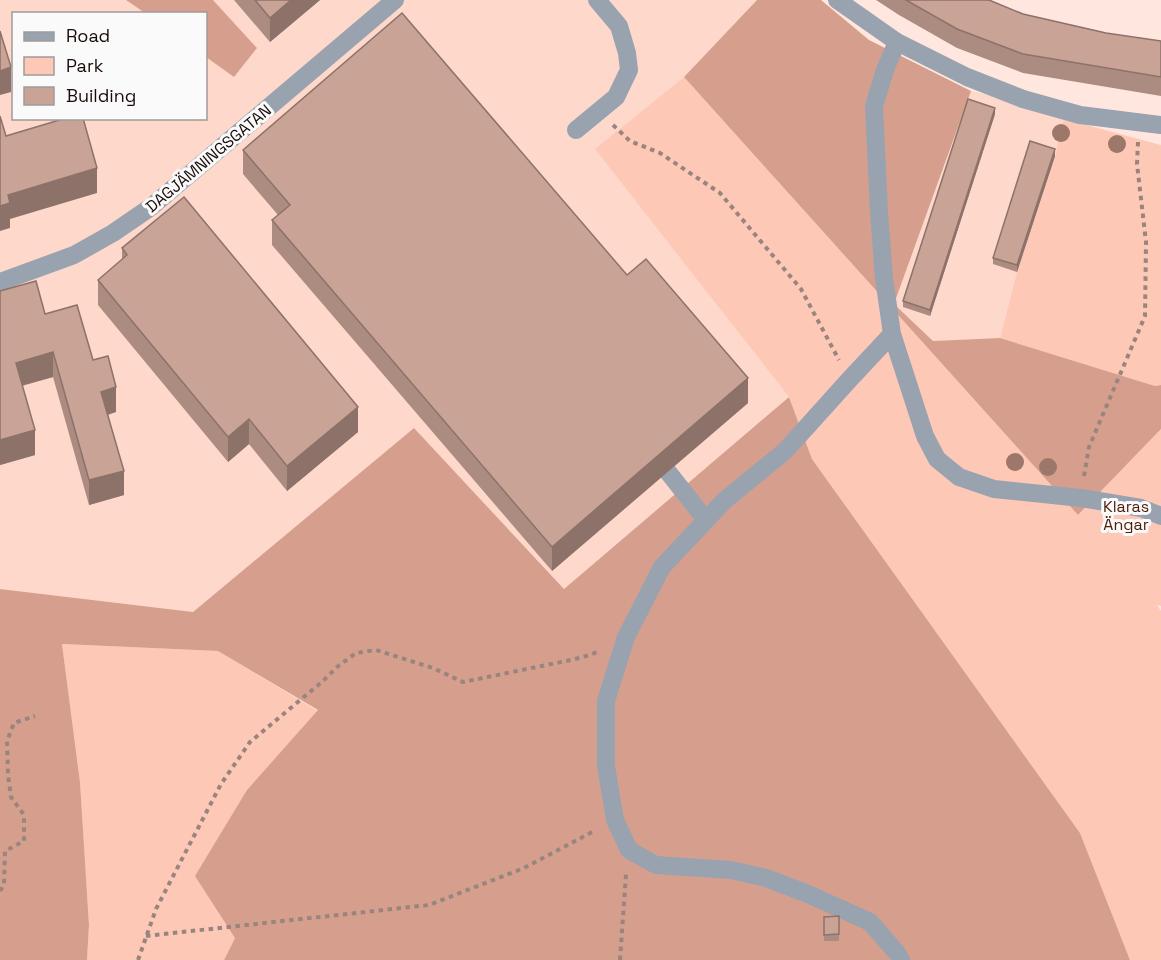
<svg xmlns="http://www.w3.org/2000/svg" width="1161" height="960" font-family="'Space Grotesk',sans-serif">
  <rect width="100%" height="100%" fill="#ffe7df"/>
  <g fill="#fed8cb">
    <polygon points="0,0 126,0 145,13 14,14 14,118 206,118 206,57 234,76 257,48 213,0 757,0 684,77 596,149 789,397 564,589 414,428 193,612 0,589"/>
    <polygon points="971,91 998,97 1064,119 1055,156 1017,272 1000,338 933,341 894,304"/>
  </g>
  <g fill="#fec8b6">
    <polygon points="684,77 1078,515 1161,429 1161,606 1157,605 1161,611 1161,960 1130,960 1080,833 812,459 789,397 595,149"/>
    <polygon points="1064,119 1161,145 1161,385 1155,386 1000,338 1017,272 1055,156"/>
    <polygon points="62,644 218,651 318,711 247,790 235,938 224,960 87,960 89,925 80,782"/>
  </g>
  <g fill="#d69f8d">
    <polygon points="126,0 213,0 257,48 234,77 206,57 206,14 145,13"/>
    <polygon points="757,0 821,0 869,40 971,91 894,304 933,341 1000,338 1155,386 1161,385 1161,429 1078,515 684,77"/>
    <polygon points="789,397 812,459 1080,833 1130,960 224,960 235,938 195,876 247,790 318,710 218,651 62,644 80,782 89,925 87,960 0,960 0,589 193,612 414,428 564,589"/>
  </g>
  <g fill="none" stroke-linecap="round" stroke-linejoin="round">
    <g stroke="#99857f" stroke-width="4" stroke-dasharray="4.5 4.5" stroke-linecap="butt">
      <polyline points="613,125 630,141 660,153 720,193 801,289 839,360"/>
      <polyline points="1084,476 1089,447 1145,316 1146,242 1137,164 1138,142"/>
      <polyline points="0,891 4,885 5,851 24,841 24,815 11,797 8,774 7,741 14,723 35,716"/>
      <polyline points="146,936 429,905 524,868 596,830"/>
      <polyline points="138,960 156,909 221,784 250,742 323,681 337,667 356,653 376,650 433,668 463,682 571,660 590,655 599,651"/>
      <polyline points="620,960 626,874"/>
    </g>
    <g stroke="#98a3af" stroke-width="18">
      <polyline points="837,0 897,42 967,77 1023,99 1080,115 1161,125"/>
      <polyline points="897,42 885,70 874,106 879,213 884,278 892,334 925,436 937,459 959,477 994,489 1081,498 1141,508 1161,516"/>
      <polyline points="576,130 616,97 629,70 627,53 619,26 597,0"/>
      <polyline points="0,282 74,255 113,233 151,207 395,0"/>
      <polyline points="892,334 849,380 785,451 724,501 662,567 626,637 606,701 606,766 615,820 629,850 656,865 731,870 766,878 808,894 870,922 897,953 901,960"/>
      <polyline points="668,472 706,520"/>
    </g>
  </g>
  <g fill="#9d7769">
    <circle cx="1061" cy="133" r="9"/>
    <circle cx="1117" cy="144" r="9"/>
    <circle cx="1015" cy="462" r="9"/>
    <circle cx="1048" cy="467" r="9"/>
  </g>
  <g fill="#ac8c81">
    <polygon points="234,0 320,0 270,42"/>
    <polygon points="876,0 989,0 1023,14 1106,33 1161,41 1161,96 1023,73 957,48 899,15"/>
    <polygon points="995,114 930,316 903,307 903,301"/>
    <polygon points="243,150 627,275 748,403 552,571 272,245 272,220 278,215 243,174"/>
    <polygon points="1055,156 1017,272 993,264 993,258"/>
    <polygon points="122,248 358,432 287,491 249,444 228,462 98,305 98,280 122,260"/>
    <polygon points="0,291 45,314 93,360 116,412 108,415 124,495 89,505 53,377 22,386 35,455 0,465"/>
    <polygon points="839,916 839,941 824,941 824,917"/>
  </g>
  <g fill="#8c7269">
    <polygon points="291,0 320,0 270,42 270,18"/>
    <polygon points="11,67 11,92 0,95 0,71"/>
    <polygon points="995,108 995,114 930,316 930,310"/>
    <polygon points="1055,149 1055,156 1017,272 1017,265"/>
    <polygon points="97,168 97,193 10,219 10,228 0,231 0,206 8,195"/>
    <polygon points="53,352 53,377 16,387 16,363"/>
    <polygon points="748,378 748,403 552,571 552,547"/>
    <polygon points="116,387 116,412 101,416 101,392"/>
    <polygon points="358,407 358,432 287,491 287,466"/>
    <polygon points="249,419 249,444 228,462 228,437"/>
    <polygon points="35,430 35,455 0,465 0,440"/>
    <polygon points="124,471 124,495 89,505 89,480"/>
  </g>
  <g fill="#c8a396" stroke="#8c7269" stroke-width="1.5">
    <polygon points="255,0 291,0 270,18"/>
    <polygon points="906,0 989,0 1023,14 1106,33 1161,41 1161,77 1023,54 957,29"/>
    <polygon points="402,13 627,275 646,259 748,378 552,547 272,220 290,205 243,150"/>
    <polygon points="0,31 11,67 0,71"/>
    <polygon points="968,99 995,108 930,310 903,301"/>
    <polygon points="0,116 6,136 66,118 83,118 97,168 8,195 10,203 0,206"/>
    <polygon points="1030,141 1055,149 1017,265 993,258"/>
    <polygon points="184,197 358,407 287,466 249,419 228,437 98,280 127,255 122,248"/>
    <polygon points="36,281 45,314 77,305 93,360 108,356 116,387 101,392 124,471 89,480 53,352 16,363 35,430 0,440 0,291"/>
    <polygon points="839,916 839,934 824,935 824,917"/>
  </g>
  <g text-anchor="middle" stroke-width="6" stroke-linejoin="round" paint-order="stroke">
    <g font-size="16" fill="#190c08" stroke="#fafafa">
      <text transform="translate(208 158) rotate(-40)" y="6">DAGJÄMNINGSGATAN</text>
    </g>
    <g font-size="16" fill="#4d1b09" stroke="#fafafa">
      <text x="1126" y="512">Klaras<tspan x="1126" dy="18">Ängar</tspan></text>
    </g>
  </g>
  <rect x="12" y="12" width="195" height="108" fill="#fafafa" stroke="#a09b99" stroke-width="1.5"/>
  <rect x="24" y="32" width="30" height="9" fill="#98a3af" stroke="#a09b99" stroke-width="1.5"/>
  <text x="66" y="42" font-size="18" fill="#190c08">Road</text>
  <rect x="24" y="57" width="30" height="18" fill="#fec8b6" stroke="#a09b99" stroke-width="1.5"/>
  <text x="66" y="72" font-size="18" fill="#190c08">Park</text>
  <rect x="24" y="87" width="30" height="18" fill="#c8a396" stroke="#a09b99" stroke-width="1.5"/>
  <text x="66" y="102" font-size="18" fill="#190c08">Building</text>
</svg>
